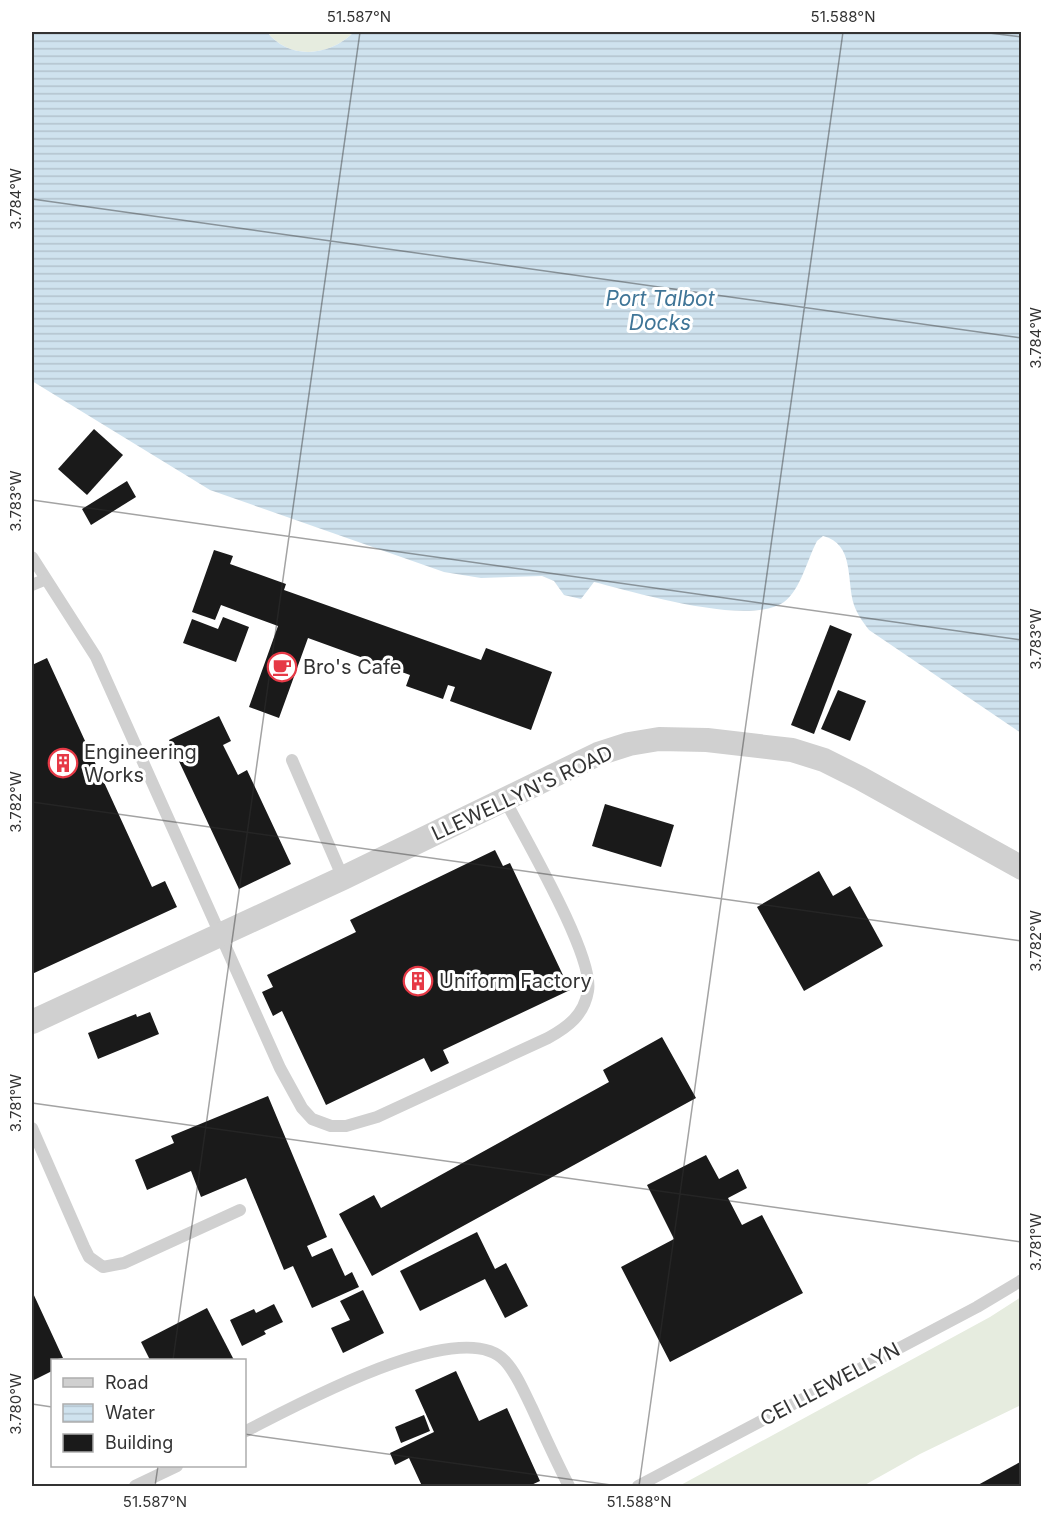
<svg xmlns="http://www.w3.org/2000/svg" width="1053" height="1518" font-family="Inter,sans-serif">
  <defs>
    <pattern id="water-rules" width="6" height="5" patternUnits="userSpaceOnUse" patternTransform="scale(1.5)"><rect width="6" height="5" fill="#cfe2ee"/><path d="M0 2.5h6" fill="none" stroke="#b2c2cd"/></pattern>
  </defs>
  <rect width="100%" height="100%" fill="#fff"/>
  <g fill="#e6ecdf">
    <path d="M 267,32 L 354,32 C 329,57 289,60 267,32 Z"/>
    <polygon points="1021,1297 1021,1405 920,1454 863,1486 679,1486 990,1317"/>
  </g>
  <path fill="url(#water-rules)" d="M 32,32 L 267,32 C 289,60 329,57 354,32 L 1021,32 L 1021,733 L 869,630 C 863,622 857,614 854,605 C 846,580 855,544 823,536 L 817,541 C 807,560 801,589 784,602 C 748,627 635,592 594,582 L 581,599 L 564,595 L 554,581 L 542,576 L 481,578 L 444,572 L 210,490 L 32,381 Z"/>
  <g fill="#1a1a1a">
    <polygon points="94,429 123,455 87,495 58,469"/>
    <polygon points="127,481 136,497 91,525 82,509"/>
    <polygon points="214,550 233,556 230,564 286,584 284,590 481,660 486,648 552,672 531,730 450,701 455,687 448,685 443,699 406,686 410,675 308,638 279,718 249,707 278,626 221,605 215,620 192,612"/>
    <polygon points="223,617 249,627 236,662 183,643 192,619 218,629"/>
    <polygon points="830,625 852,634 814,734 791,725"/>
    <polygon points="47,658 152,887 165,881 177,907 32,974 32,665"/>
    <polygon points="838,690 866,701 850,741 821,729"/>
    <polygon points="219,716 231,741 223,745 238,775 247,770 291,864 239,889 169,740"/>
    <polygon points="605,804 674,825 661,867 592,846"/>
    <polygon points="495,850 503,866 510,863 570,990 443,1050 449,1063 431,1072 424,1058 326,1105 282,1011 273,1016 262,992 273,987 267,975 356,932 350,920"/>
    <polygon points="819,871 833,896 850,886 883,946 804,991 757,907"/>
    <polygon points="150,1012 159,1034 98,1059 88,1033 136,1014 137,1017"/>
    <polygon points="662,1037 696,1098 372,1276 339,1214 374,1195 381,1208 609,1082 603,1070"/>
    <polygon points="268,1096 327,1237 307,1246 312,1257 332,1248 345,1276 352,1272 359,1287 312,1308 293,1266 284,1270 246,1178 201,1197 191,1171 147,1190 135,1160 174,1143 171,1136"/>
    <polygon points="706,1155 719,1179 738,1169 747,1188 728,1198 742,1225 762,1215 803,1293 670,1362 621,1267 674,1239 647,1185"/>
    <polygon points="477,1232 495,1269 506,1263 528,1306 505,1318 485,1279 420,1311 400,1271"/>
    <polygon points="363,1290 384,1333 343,1353 331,1328 350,1320 340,1301"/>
    <polygon points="32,1291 63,1358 52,1360 52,1371 32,1381"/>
    <polygon points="274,1304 283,1322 264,1331 266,1334 242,1346 230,1320 254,1309 256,1313"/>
    <polygon points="207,1308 234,1360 150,1360 141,1342"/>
    <polygon points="456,1371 479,1421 507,1408 540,1481 529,1486 422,1486 409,1458 395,1465 390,1453 434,1432 415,1390"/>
    <polygon points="424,1415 430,1431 401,1443 395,1427"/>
    <polygon points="1022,1461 1022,1486 976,1486"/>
  </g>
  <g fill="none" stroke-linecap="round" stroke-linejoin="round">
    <g stroke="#d0d0d0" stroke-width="12">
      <path d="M 32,557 L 96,657 L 280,1068 L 302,1108 L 312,1119 L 331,1126 L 346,1126 L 377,1117 L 548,1038 C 568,1027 584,1015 588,991 C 595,957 523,835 504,798"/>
      <polyline points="32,585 44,580"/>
      <polyline points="292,760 343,878"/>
      <polyline points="32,1128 84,1247 89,1257 103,1267 124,1263 240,1210"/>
      <path d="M 244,1432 C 292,1408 462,1313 505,1361 C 517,1374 524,1392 532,1408 C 544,1434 556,1461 569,1486"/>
      <polyline points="135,1486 177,1466"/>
      <polyline points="638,1486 977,1307 1022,1280"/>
    </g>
    <polyline stroke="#d0d0d0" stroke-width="24" points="32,1022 343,878 598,754 629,744 659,739 707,740 792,750 824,760 860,778 1022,868"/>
  </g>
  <path fill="none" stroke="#333" stroke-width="1.5" stroke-opacity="0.45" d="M 981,32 L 1022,37M 32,199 L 1022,338M 32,500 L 1022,640M 32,802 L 1022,941M 32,1103 L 1022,1242M 173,1360 L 360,32M 32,1404 L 52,1407M 244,1434 L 618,1486M 155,1486 L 158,1466M 639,1486 L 843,32"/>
  <defs>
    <g id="cafe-ring" transform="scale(1.5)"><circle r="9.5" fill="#fff" stroke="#e63946" stroke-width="1.5"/><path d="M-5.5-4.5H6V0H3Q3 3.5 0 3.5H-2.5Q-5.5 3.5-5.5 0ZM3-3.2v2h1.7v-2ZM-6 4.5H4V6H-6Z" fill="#e63946"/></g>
    <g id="building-ring" transform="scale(1.5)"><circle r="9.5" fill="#fff" stroke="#e63946" stroke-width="1.5"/><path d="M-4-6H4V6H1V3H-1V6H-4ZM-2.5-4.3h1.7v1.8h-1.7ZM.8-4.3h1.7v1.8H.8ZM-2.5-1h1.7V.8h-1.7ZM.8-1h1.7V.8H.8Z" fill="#e63946"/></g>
  </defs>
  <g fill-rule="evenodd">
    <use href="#cafe-ring" x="282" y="667"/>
    <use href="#building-ring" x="63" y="763"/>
    <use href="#building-ring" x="418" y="981"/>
  </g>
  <g text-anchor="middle" stroke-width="6" stroke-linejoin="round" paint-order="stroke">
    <g font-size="20" fill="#333" stroke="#fff" text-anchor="start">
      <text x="303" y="674">Bro's Cafe</text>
      <text x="84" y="759">Engineering<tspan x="84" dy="23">Works</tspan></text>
      <text x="439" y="988">Uniform Factory</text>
    </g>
    <g font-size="20" fill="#333" stroke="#fff">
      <text transform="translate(522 793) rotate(-25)" y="7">LLEWELLYN'S ROAD</text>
      <text transform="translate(830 1384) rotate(-28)" y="7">CEI LLEWELLYN</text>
    </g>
    <g font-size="21" font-style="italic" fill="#3f7597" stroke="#fff">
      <text x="660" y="306">Port Talbot<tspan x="660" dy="24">Docks</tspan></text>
    </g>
  </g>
  <rect width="1053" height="1518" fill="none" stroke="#ffffff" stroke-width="66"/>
  <rect x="51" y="1359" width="195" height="108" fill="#ffffff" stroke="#adadad" stroke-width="1.5"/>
  <rect x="63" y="1378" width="30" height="9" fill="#d0d0d0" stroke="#adadad" stroke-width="1.5"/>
  <text x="105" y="1389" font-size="18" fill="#333333">Road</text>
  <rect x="63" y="1404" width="30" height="18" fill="url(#water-rules)" stroke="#adadad" stroke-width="1.5"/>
  <text x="105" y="1419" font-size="18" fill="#333333">Water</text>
  <rect x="63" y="1434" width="30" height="18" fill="#1a1a1a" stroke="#adadad" stroke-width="1.5"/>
  <text x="105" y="1449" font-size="18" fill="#333333">Building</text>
  <rect x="33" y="33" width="987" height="1452" fill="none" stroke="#333" stroke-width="2"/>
  <g font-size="15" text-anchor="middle" fill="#333">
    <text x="359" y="22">51.587°N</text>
    <text x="843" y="22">51.588°N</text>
    <text transform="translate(16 199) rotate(-90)" y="5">3.784°W</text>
    <text transform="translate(1036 338) rotate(-90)" y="5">3.784°W</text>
    <text transform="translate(16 501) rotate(-90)" y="5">3.783°W</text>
    <text transform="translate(1036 639) rotate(-90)" y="5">3.783°W</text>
    <text transform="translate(16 802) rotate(-90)" y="5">3.782°W</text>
    <text transform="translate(1036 941) rotate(-90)" y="5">3.782°W</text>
    <text transform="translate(16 1103) rotate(-90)" y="5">3.781°W</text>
    <text transform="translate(1036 1242) rotate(-90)" y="5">3.781°W</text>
    <text transform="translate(16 1404) rotate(-90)" y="5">3.780°W</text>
    <text x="155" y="1507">51.587°N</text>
    <text x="639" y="1507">51.588°N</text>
  </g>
</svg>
